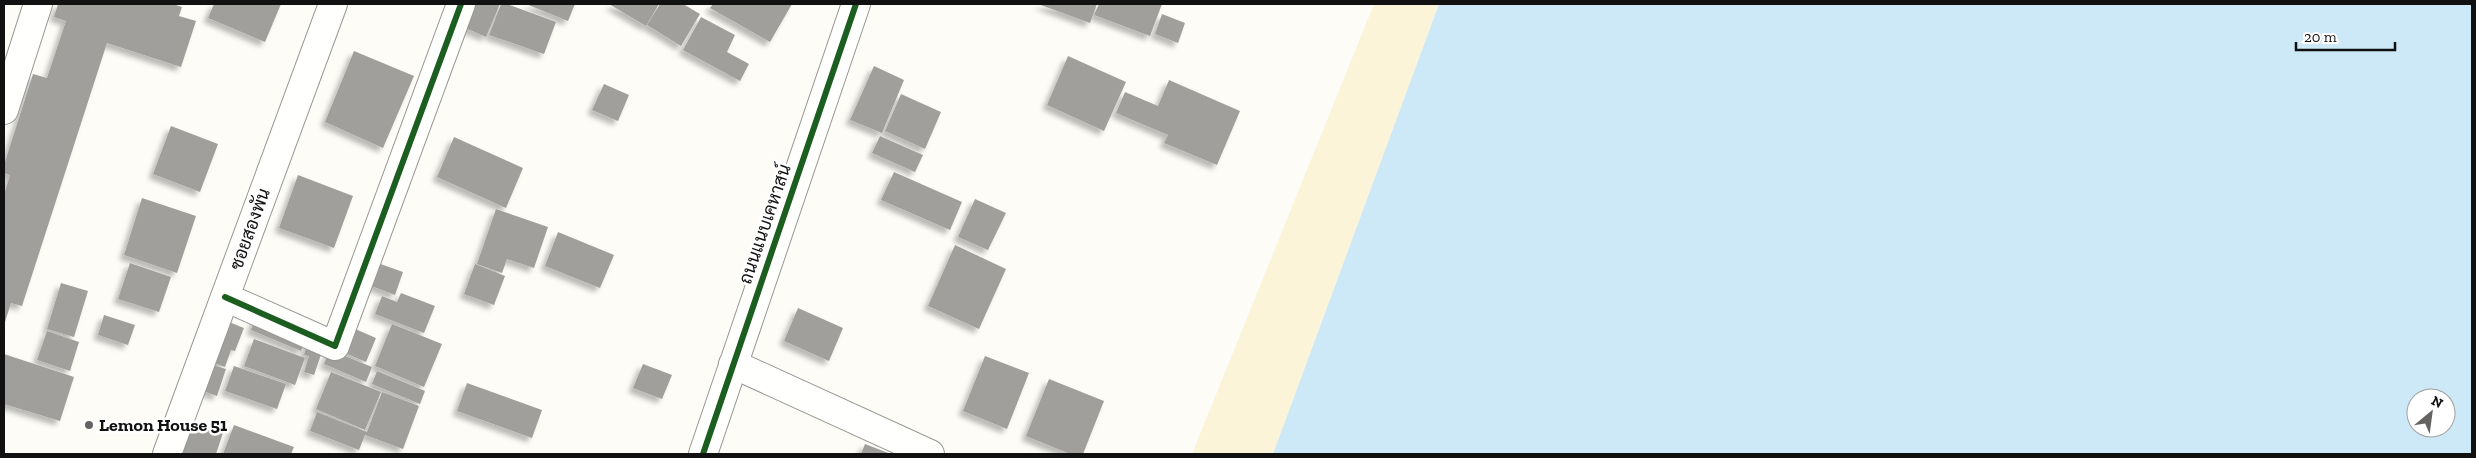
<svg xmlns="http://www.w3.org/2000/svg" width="2476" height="458" font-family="'Zilla Slab',Sarabun,serif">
  <defs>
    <filter id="shadow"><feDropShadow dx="-4.5" dy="4.5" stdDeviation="2.5" flood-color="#0004"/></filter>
  </defs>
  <rect width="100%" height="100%" fill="#fdfcf7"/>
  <polygon fill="#fcf4d9" points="1374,4 1439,4 1273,454 1192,454"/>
  <path fill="#cde8f7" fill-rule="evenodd" d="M 1439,4 L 2472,4 L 2472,454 L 1273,454 ZM 2416,398 L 2446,398 L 2446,428 L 2416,428 Z"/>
  <g fill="#a19f9c" filter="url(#shadow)">
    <polygon points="58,4 173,4 182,7 179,16 196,21 181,67 107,43 22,306 11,303 4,325 4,195 10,175 4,173 4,165 33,74 47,78 66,21 54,17"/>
    <polygon points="214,4 281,4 265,42 208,18"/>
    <polygon points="473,4 500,4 486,37 463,27"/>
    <polygon points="501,4 507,4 556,22 544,54 489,35"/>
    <polygon points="526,4 575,4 568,21"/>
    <polygon points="609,4 659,4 646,26"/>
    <polygon points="660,4 683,4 700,14 681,46 647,25"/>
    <polygon points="713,4 792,4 770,42 710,8"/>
    <polygon points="1038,4 1097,4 1090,23"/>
    <polygon points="1099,4 1162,4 1150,36 1094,15"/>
    <polygon points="1162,14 1185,23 1178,43 1155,34"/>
    <polygon points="701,17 735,35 727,52 749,64 740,81 683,50"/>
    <polygon points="354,51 414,76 383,148 325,122"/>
    <polygon points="1068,56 1126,82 1104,131 1047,105"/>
    <polygon points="874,66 904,80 882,133 850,120"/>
    <polygon points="1169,80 1240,111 1217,165 1164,143 1168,135 1116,113 1125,92 1158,106"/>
    <polygon points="604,84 629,95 618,121 592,110"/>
    <polygon points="901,94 941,112 925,149 885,131"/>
    <polygon points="171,126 218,144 200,192 153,174"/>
    <polygon points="880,136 923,155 915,172 872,153"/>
    <polygon points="454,137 523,168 506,208 437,177"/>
    <polygon points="894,172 962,202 950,230 881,200"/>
    <polygon points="298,175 353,196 334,248 279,228"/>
    <polygon points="142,198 196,216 177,273 124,255"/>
    <polygon points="975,199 1006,213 988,250 958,237"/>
    <polygon points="496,209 548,227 534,268 507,259 502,273 477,264"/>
    <polygon points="558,232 614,255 600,288 545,266"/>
    <polygon points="955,245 1006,269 979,329 928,306"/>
    <polygon points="375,262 403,272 395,295 366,284"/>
    <polygon points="130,263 171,277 159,312 118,299"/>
    <polygon points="475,264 505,276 494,305 464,294"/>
    <polygon points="61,283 88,291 74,337 47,329"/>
    <polygon points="401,293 435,306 424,333 375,314 382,296 397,302"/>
    <polygon points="798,308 843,328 829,361 784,341"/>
    <polygon points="104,315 135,325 128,345 98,335"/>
    <polygon points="256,316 307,337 301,351 251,330"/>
    <polygon points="224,320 244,328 235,351 231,350 225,367 209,361"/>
    <polygon points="392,324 442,344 424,387 375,366"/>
    <polygon points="353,328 376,338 366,362 343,352"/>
    <polygon points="47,331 79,342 70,371 37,360"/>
    <polygon points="254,339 305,358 295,385 244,366"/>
    <polygon points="308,341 324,346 314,375 304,372 309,356 304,355"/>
    <polygon points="330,350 372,367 366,382 324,364"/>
    <polygon points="4,354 74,377 60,421 4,404"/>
    <polygon points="985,356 1029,373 1007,429 963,411"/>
    <polygon points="206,363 226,369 217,396 198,389"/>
    <polygon points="643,364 672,375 662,399 633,388"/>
    <polygon points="234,366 286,384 277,409 225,391"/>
    <polygon points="377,371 425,391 420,404 372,384"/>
    <polygon points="331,372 381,392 365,430 316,409"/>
    <polygon points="1049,379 1104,401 1083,454 1070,454 1026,436"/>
    <polygon points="467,383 542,410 532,438 457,411"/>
    <polygon points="382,392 419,406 403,449 365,435 359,450 310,431 317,412 367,432"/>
    <polygon points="181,417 224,430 216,454 170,454"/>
    <polygon points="234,425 294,447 291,454 223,454"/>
    <polygon points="865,444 891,454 861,454"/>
  </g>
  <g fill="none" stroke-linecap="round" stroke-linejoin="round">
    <g stroke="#979795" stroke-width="30">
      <g id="minor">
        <polyline points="4,110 38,4"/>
        <polyline points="225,297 335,346 461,4"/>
        <polyline points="733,364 930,454"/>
        <polyline points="167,454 333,4"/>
        <polyline points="703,454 856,4"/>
      </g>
    </g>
    <use href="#minor" stroke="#fffffe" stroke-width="28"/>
    <g stroke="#fff" stroke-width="9">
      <g id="cycleway">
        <polyline points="225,297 335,346 461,4"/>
        <polyline points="703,454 856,4"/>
      </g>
    </g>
    <use href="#cycleway" stroke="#1b5e20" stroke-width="6"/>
  </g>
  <circle fill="#646362" stroke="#fff" stroke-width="2" cx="89" cy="425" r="5"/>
  <g text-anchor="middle" stroke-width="5" stroke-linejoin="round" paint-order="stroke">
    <g font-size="18" fill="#111" stroke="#fff">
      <text transform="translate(765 224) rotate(-71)" y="6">ถนนแนบเคหาสน์</text>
      <text transform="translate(250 229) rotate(-70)" y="6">ซอยสองพัน</text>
    </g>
    <g font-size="18" font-weight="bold" fill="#111" stroke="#fff" text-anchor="start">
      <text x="99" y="431">Lemon House 51</text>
    </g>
  </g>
  <rect width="2476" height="458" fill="none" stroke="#111111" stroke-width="10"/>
  <g transform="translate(2431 413) rotate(29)"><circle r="24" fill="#ffffff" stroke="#a0a0a0"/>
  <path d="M0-4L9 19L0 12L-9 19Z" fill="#646362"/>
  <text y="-8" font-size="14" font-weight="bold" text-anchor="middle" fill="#111111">N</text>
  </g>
  <path d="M2296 42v8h99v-8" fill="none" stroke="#111111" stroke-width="2.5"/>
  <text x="2304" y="42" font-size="15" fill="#111111" stroke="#ffffff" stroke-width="4" paint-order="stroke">20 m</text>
</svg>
